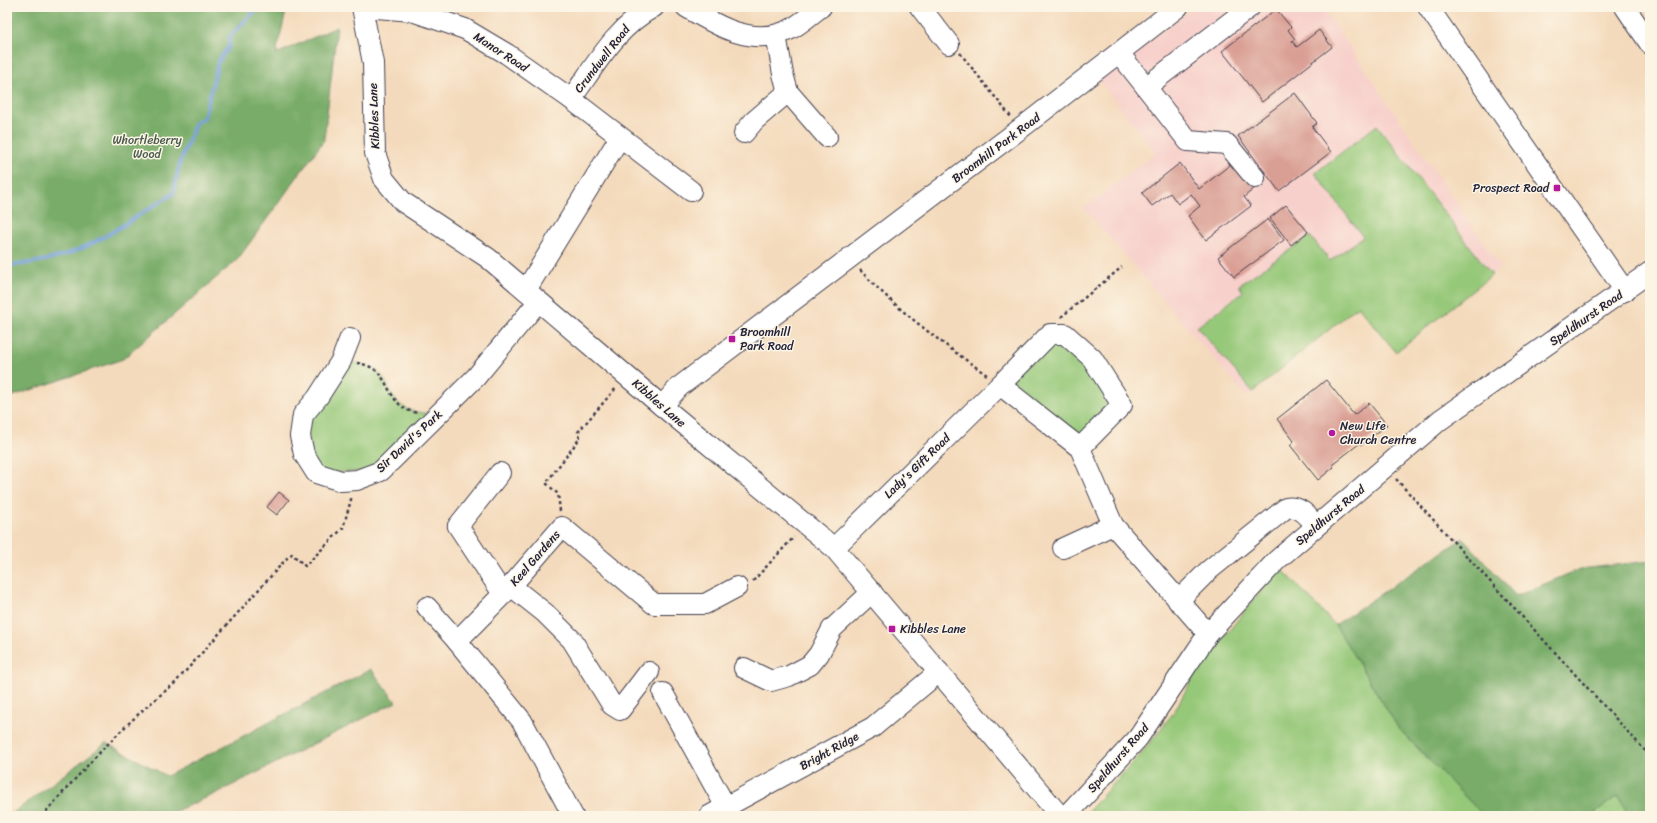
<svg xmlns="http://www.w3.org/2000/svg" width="1657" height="823" font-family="Sriracha,sans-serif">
  <rect width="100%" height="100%" fill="#fcf5e5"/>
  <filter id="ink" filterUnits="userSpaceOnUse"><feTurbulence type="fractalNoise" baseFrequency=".025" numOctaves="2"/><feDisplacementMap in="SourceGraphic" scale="8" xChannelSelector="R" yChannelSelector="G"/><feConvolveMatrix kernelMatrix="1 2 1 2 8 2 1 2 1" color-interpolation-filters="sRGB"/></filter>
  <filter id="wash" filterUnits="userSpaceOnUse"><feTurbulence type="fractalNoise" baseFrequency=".012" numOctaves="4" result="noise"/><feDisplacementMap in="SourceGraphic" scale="16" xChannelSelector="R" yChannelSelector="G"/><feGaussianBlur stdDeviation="0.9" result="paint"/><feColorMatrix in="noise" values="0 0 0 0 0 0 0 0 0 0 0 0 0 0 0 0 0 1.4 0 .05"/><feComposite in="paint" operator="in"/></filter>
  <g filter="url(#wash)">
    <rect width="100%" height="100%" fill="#f4dabc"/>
    <polygon fill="#f7d0cb" points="1195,7 1322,7 1500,267 1396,352 1358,306 1247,397 1084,208 1156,153 1097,78"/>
    <g fill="#95c878" stroke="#5c755a">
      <polygon points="1377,125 1492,275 1396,352 1358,306 1253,392 1197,327 1243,292 1239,285 1310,236 1330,261 1363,237 1315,173"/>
      <polygon points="1065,334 1122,405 1080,448 1000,385"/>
      <path d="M 341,361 C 353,362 365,363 376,370 C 384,376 387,385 391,393 C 401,412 419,413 438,414 L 381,471 L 316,473 L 303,415 Z"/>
      <polygon points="1280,567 1335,625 1399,729 1484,816 1084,816 1140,755 1174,712 1196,672"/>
      <polygon points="1618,795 1629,816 1590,816"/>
    </g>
    <g fill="#78ac68" stroke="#4d6752">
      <polygon points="7,7 287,7 276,54 337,27 324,140 238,259 123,359 7,398"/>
      <polygon points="1463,538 1516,596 1580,569 1650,561 1650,816 1629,816 1618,796 1590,816 1484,816 1399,729 1335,625"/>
      <polygon points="371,669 396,702 213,795 164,816 9,816 106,743 167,776"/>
    </g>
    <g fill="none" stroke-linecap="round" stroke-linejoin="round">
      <path stroke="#6e9bd6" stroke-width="4" d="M 7,266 C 30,263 54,260 75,251 C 110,237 140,213 173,194 L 180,162 L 196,122 L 204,118 L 218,62 L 229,46 L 230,36 L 259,7"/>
    </g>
    <g id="blocks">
      <g fill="#da9f94">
        <polygon points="1276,9 1291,27 1288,30 1295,39 1292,41 1297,47 1319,30 1332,47 1262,102 1222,51"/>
        <polygon points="1295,93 1317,123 1312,127 1331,152 1279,191 1238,136"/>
        <polygon points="1235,161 1255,188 1244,197 1251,206 1206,240 1188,216 1200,206 1191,194 1178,204 1170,193 1152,206 1142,193 1180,163 1199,189"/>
        <polygon points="1286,205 1308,232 1291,245 1270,218"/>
        <polygon points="1268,219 1284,240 1234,277 1218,257"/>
        <polygon points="1326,380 1354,415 1369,403 1387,425 1361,445 1360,443 1332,465 1334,467 1318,480 1290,445 1294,441 1277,419"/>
        <polygon points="279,492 289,500 277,515 267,507"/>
      </g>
    </g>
  </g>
  <g filter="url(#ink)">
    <use href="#blocks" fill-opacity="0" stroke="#423e4e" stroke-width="1"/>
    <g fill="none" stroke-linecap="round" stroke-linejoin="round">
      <g stroke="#423e4e" stroke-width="22">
        <g id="minor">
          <polyline points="362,7 373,63 375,153 384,179 403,202 488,258 662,406 834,548 1060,816"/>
          <polyline points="365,7 412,11 465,29 507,54 571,99 691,191"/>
          <path d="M 686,7 C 717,26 752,47 789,30 C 800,25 811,14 821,7"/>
          <polyline points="920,7 949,44"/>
          <polyline points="1428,7 1625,291"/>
          <polyline points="1625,7 1650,44"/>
          <polyline points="776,35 783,74 788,92 827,137"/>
          <polyline points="1119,53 1146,87 1250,7"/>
          <polyline points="1146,87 1188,141 1227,144 1255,178"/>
          <path d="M 571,99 C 595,66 616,27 654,7"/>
          <polyline points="744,133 754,121 788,92"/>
          <polyline points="526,290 620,137"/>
          <polyline points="350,338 341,361 318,397 303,415 300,436 304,454 316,473 341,481 357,480 381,471 476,377 538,302"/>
          <polyline points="1000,385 1050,334 1065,334 1092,358 1122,405 1080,448"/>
          <polyline points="662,406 679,387 1020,129 1178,7"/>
          <polyline points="500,473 458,526 503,594"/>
          <polyline points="834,548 1000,385 1080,448 1113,525 1208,634"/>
          <polyline points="1063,548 1113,525"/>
          <polyline points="511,586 545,613 572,640 612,705 620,710 649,672"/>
          <path d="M 1178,601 L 1208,571 L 1286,508 C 1300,505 1308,516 1316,526"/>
          <polyline points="427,607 457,641"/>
          <polyline points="744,668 771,681 789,676 810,665 819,654 832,629 872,592"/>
          <polyline points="663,693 726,807"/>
          <polyline points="573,816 522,721 457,641 511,586 562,527 654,604 705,604 737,587"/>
          <polyline points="709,816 873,727 939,672"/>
          <polyline points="1066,816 1138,738 1208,634 1277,560 1440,420 1650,272"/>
        </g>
      </g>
      <g stroke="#423e4e" stroke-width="2.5" stroke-dasharray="3 3" stroke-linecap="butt">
        <polyline points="960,53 1011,117"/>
        <path d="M 860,270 C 898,311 942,343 987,375"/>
        <polyline points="1061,317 1122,267"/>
        <path d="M 357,363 C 389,367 384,395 404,408 C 407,411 413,411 416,413"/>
        <polyline points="1396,479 1650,756"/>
        <polyline points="560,511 558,494 546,483 580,438 578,432 616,388"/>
        <polyline points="753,581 794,537"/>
        <path d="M 42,816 C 83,770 125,722 174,684 L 288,557 L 292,554 L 305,566 L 343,528 L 352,496"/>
      </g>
      <use href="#minor" stroke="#fff" stroke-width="20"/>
    </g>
  </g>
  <g fill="#b5179e" stroke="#fcf5e5" stroke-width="1.5">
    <rect x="1553" y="184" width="8" height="8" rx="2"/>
    <rect x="728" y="335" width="8" height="8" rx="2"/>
    <circle cx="1332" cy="433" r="4"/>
    <rect x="888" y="625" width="8" height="8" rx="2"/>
  </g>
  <g text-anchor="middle" stroke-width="3" stroke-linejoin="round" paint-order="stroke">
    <g font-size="12" fill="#22223b" stroke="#fcf5e5">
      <text transform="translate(501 52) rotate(33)" y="4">Manor Road</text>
      <text transform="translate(602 59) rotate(-52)" y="4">Crundwell Road</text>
      <text transform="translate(374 116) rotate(-92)" y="4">Kibbles Lane</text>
      <text transform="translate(996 148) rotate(-37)" y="4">Broomhill Park Road</text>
      <text transform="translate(1586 318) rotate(-35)" y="4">Speldhurst Road</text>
      <text transform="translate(659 403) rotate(41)" y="4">Kibbles Lane</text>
      <text transform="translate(409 441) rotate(-43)" y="4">Sir David's Park</text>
      <text transform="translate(917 466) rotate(-44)" y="4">Lady's Gift Road</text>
      <text transform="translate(1330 515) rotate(-40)" y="4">Speldhurst Road</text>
      <text transform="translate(535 558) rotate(-49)" y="4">Keel Gardens</text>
      <text transform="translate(829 751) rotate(-29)" y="4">Bright Ridge</text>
      <text transform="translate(1118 758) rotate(-49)" y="4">Speldhurst Road</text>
    </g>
    <g font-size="12" fill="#4a5c50" stroke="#fcf5e5">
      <text x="147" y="144">Whortleberry<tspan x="147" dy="14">Wood</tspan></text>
    </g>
    <g font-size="12" fill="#22223b" stroke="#fcf5e5" text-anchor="start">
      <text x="1549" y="192" text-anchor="end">Prospect Road</text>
      <text x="740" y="336">Broomhill<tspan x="740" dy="14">Park Road</tspan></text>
      <text x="1340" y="430">New Life<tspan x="1340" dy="14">Church Centre</tspan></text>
      <text x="900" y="633">Kibbles Lane</text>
    </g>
  </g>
  <rect width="1657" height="823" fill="none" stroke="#fcf5e5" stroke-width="24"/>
</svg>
